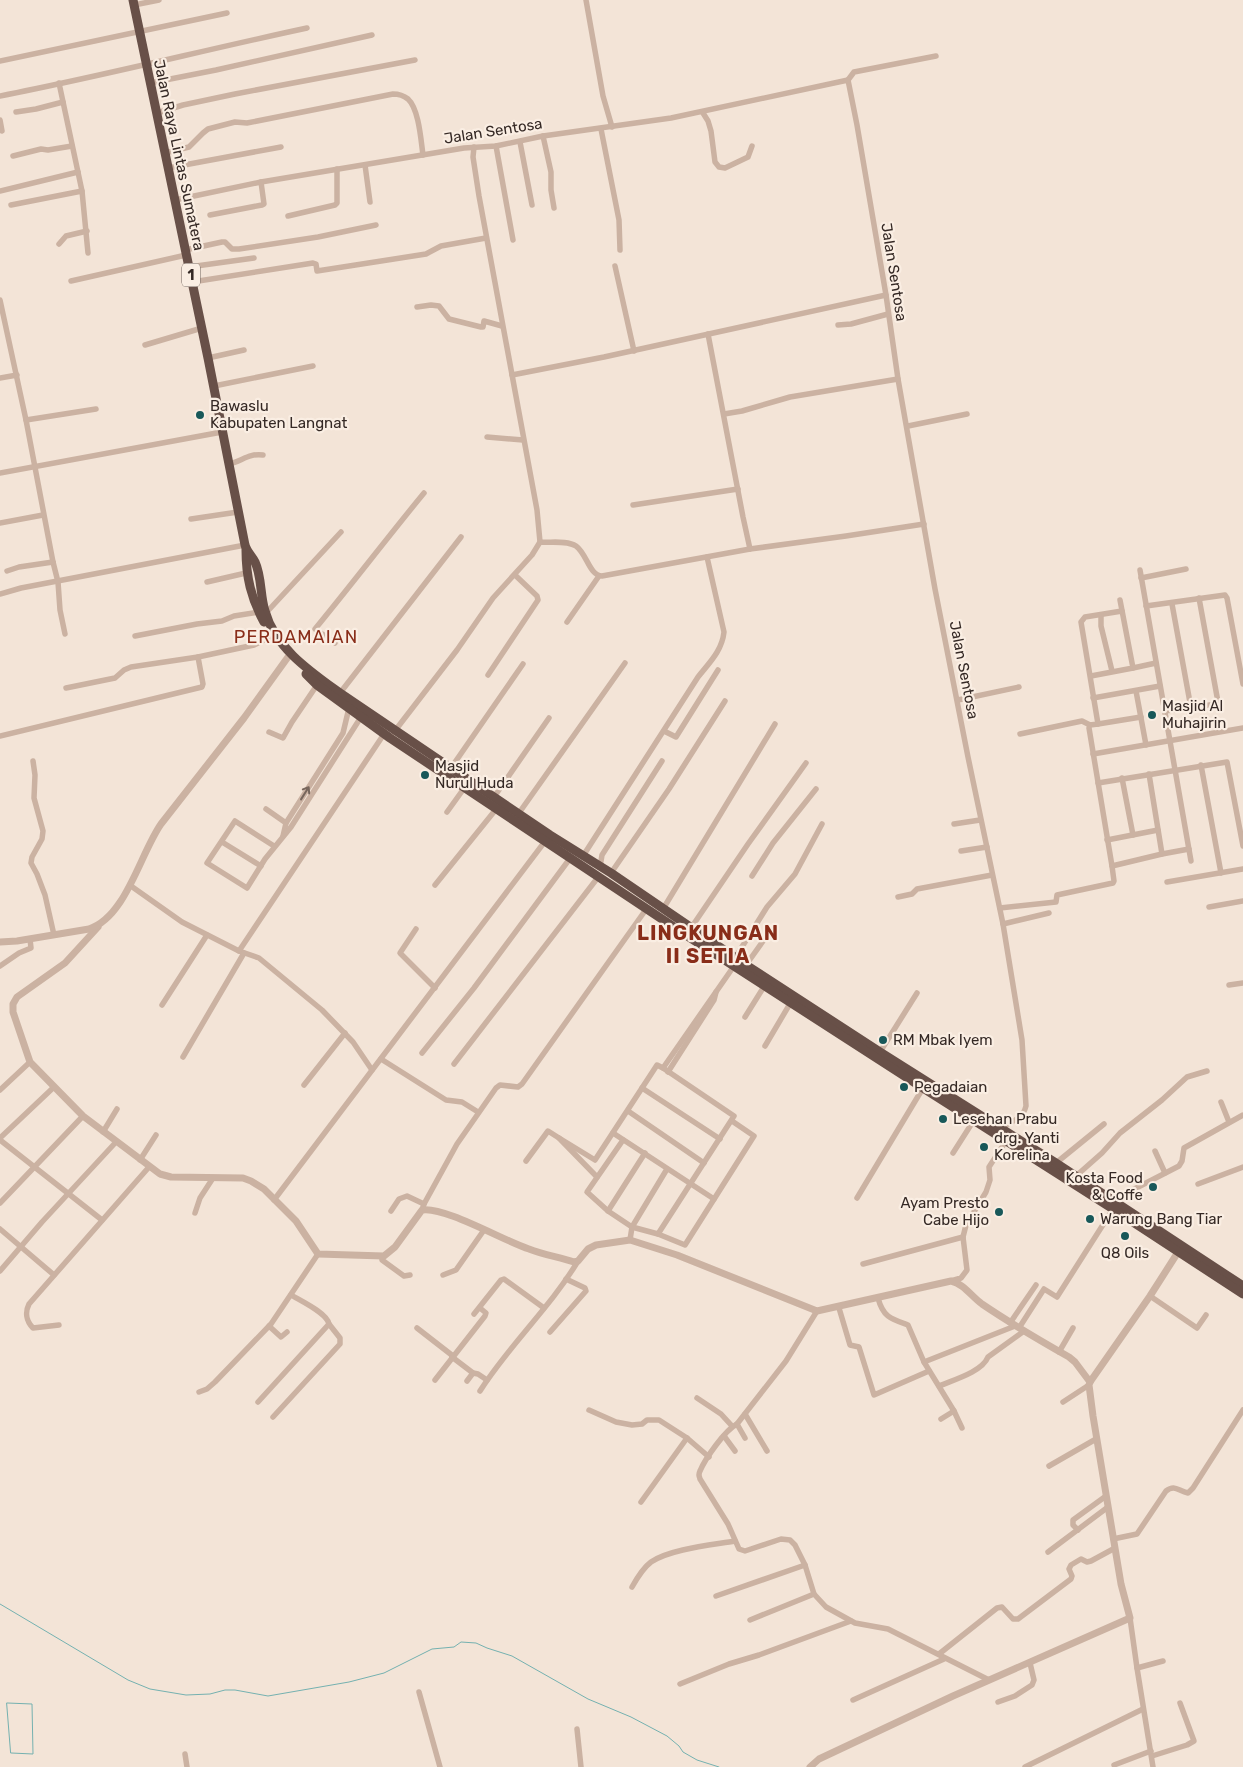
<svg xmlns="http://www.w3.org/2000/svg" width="1243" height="1767" font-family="Rubik,sans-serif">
  <rect width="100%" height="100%" fill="#f3e4d7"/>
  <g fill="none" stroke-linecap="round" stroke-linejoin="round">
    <g stroke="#74b1b0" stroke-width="1">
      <polyline points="0,1604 128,1680 150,1689 186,1695 210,1694 225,1690 235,1690 268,1696 349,1682 384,1673 432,1649 454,1647 461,1642 476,1643 487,1648 512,1656 588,1699 631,1717 667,1736 679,1746 683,1752 697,1760 719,1767"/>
      <polygon points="7,1703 32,1704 33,1754 11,1753"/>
    </g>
    <g stroke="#cbb2a2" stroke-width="5.5">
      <polyline points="586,0 603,96 612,127"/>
      <polyline points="134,5 159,0"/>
      <polyline points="0,61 227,13"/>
      <polyline points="848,80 854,72 936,56"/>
      <polyline points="59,83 82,191 88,253"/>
      <polyline points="150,83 216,70 372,35"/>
      <path d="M 0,96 C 103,76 204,50 307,28"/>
      <polyline points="16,112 36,109 63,102"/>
      <polyline points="157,113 183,105 235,94 415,60"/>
      <polyline points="703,113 708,121 711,131 715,162 719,167 725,168 748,157 752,146"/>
      <polyline points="0,120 2,131"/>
      <polyline points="601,129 619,220 620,250"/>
      <polyline points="543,136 551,172 551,190 554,208"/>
      <polyline points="520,142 532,205"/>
      <polyline points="496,146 513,240"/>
      <path d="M 165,153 L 189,147 L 203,133 L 208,129 L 235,122 L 247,123 L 393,94 C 399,94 403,95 408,99 C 419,109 421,141 423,155"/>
      <polyline points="13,156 41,149 48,150 72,146"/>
      <polyline points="365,165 370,202"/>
      <polyline points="168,168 281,147"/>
      <polyline points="0,191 78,172"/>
      <path d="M 175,200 L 261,182 L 464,148 L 496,146 L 543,136 L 671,118 L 848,80 L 857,125 L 886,295 L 898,379 L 935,589 L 968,757 L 1003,924 L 1022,1040 L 1026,1106 C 1023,1119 1010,1123 999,1128"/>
      <polyline points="11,205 82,191"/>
      <polyline points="210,215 262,205 264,204 261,182"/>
      <polyline points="288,216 335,205 337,203 337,169"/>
      <polyline points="59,244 66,236 87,231"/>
      <polyline points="185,250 222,242 225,242 232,249 239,249 318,237 376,225"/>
      <polyline points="615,266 634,351"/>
      <polyline points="189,267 254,258"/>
      <polyline points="71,281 186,255"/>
      <polyline points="192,282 313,263 316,264 317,271 426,254 441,246 486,238"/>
      <polyline points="0,300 26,420 53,562 58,582 60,610 65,634"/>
      <polyline points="417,307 431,305 439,306 449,319 481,327 483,327 484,321 502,326"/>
      <polyline points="838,325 851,324 888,314"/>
      <polyline points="708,334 743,517 750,549"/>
      <polyline points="145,345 202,328"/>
      <polyline points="208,358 244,350"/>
      <polyline points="512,375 604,357 886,295"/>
      <polyline points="0,378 17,375"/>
      <polyline points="214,386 313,366"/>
      <polyline points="724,414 742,411 790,397 898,379"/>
      <polyline points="26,420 96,409"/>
      <polyline points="908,426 967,414"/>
      <polyline points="487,437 523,440"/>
      <path d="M 229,464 C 242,461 249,453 263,455"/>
      <polyline points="0,473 222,432"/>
      <polyline points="633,505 738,489"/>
      <polyline points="191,519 238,512"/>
      <polyline points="0,523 43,515"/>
      <path d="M 540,542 C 550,543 567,540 576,546 C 587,554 589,575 602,576 L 750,549 L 846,536 L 924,524"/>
      <polyline points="1140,570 1191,861"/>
      <polyline points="7,571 19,567 53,562"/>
      <polyline points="1141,578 1186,569"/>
      <polyline points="207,582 246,573"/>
      <polyline points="0,594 21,588 245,545"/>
      <polyline points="1172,604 1191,708"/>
      <polyline points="1146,606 1225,595 1227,598 1243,684"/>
      <polyline points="1122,611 1085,617 1081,622 1098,724 1090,725 1089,728 1112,866 1162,854 1189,849"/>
      <polyline points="265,614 341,532"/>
      <polyline points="1101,615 1101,626 1112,671"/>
      <polyline points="567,622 599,576"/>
      <polyline points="135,636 197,624 222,621 234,616 259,612"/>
      <path d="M 335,643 L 315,629 C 352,584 387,538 424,493"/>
      <polyline points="1133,668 1156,663"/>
      <polyline points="488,675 538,600 537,596 515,575"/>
      <polyline points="1091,676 1133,668 1120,600"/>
      <polyline points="66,688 115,678 124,670 131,667 198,657"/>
      <polyline points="1136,691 1146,745"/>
      <polyline points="340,693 461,537"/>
      <polyline points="1093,698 1160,686"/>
      <polyline points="958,700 1019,687"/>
      <polyline points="1165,711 1217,704 1218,702 1199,598"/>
      <polyline points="1098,724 1141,717"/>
      <polyline points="664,731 676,737 718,670"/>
      <polyline points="269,732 283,738 292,722 317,685"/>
      <polyline points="394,732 457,650 493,598 532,555 540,542 537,510 479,196 473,157 474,147"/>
      <polyline points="1020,734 1082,721 1090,725"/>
      <polyline points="0,736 202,687 203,684 198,657 254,645 272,636"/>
      <polyline points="1093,754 1243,728"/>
      <polyline points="33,761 35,775 34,798 43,831 42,839 32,857 31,863 37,874 45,895 54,935"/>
      <polyline points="1201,765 1221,873"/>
      <polyline points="451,768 523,664"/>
      <polyline points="1149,774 1162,854"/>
      <polyline points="1122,778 1133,835"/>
      <polyline points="1098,783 1227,762 1243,846"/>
      <polyline points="494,797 549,718"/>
      <polyline points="266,809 286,823"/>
      <polyline points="447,812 465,787"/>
      <polyline points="519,813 625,663"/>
      <polyline points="954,824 980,820"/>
      <polyline points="283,836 286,823 343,733 349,708"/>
      <polyline points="1107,840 1158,830"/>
      <polyline points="222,842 261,866"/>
      <polyline points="274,846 235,821 207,863 247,888 265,859 291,827 361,717"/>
      <polyline points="961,851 987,847"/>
      <path d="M 583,856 L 698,677 C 709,663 722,651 724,632 L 707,557"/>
      <polyline points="600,867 602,855 662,761"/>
      <polyline points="611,873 669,789 725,701"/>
      <polyline points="752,876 773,843 816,789"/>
      <polyline points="1167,882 1243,869"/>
      <polyline points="435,885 497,808"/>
      <polyline points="131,886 182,922 239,951 259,958 322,1010 353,1042 372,1070"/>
      <polyline points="898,897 912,894 917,889 992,875"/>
      <polyline points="1209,907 1243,901"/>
      <polyline points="1000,908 1056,902 1057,895 1113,883 1114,881 1112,866"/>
      <polyline points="663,909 775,724"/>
      <polyline points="1003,924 1049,913"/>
      <polyline points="691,928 748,844 806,763"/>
      <polyline points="416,929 400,953 435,988"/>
      <polyline points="239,951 384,734"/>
      <polyline points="735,958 767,907 795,874 822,824"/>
      <polyline points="746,965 768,934"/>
      <polyline points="0,966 19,953 31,948 30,939"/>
      <polyline points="1229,985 1243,983"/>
      <polyline points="162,1005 207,935"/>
      <polyline points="745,1017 765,985"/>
      <polyline points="765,1046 791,1002"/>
      <polyline points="880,1052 917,993"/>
      <polyline points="422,1053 474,988 571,857"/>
      <polyline points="183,1057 244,953"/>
      <polyline points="381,1059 446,1100 462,1102 478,1112"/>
      <polyline points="454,1064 599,876"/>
      <polyline points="663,1068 734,966"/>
      <polyline points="668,1072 714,1000 716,992"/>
      <polyline points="304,1085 345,1033"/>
      <polyline points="642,1088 720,1139"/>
      <polyline points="0,1090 30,1062"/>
      <polyline points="1221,1102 1229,1122"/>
      <polyline points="628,1111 704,1163"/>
      <polyline points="103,1132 117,1109"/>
      <polyline points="613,1133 714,1199"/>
      <polyline points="0,1138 54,1087"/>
      <polyline points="559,1138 595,1160 657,1065 663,1068 734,1116 658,1234"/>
      <polyline points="0,1140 102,1220"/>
      <polyline points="623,1140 587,1192 608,1211 632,1227 658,1234 685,1245 754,1136 732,1121"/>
      <polyline points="1155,1151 1165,1173"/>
      <polyline points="953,1153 974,1120"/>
      <polyline points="140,1160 156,1135"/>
      <polyline points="526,1161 548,1131 559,1138 597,1177"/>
      <polyline points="1056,1163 1104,1124"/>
      <polyline points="1076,1176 1102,1153 1120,1133 1162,1100 1187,1077 1207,1071"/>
      <polyline points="1198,1184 1243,1167"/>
      <polyline points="857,1198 923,1088"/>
      <polyline points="274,1200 546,840"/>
      <polyline points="1113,1200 1179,1166 1182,1161 1184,1148 1243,1115"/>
      <polyline points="0,1203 83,1116"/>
      <polyline points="422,1210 424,1204 457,1144 496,1088 500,1085 518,1087 522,1084 647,908"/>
      <polyline points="391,1211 399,1199 407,1196 424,1204"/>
      <polyline points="608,1211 645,1153"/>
      <polyline points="195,1213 200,1198 213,1178"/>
      <polyline points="0,1229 54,1275"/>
      <polyline points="630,1240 632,1227 667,1169"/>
      <polyline points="382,1257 382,1260 404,1276 410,1275"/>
      <polyline points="863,1264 963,1237"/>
      <polyline points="0,1271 42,1222 116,1142"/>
      <polyline points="443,1275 456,1270 484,1230"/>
      <polyline points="951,1281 961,1278 967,1270 963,1237 966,1225 986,1192 990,1180 989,1167 1006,1141"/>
      <polyline points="1150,1296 1197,1328 1206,1315"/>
      <path d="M 878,1298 C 883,1317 891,1319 908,1325 L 924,1362 L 954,1411 L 962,1428"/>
      <polyline points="839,1308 850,1345 859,1347 874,1395 929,1371"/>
      <path d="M 817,1311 L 786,1361 L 737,1424 C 725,1430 705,1459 700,1471 C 698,1475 699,1475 700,1479 L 728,1524 L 739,1549 L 745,1551 L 781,1539 L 790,1540 L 795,1545 L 805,1565 L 814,1594 L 826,1607 L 855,1623 L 888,1629 L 989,1680"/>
      <polyline points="474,1314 501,1280 504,1279 544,1308"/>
      <polyline points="1010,1323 1036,1285"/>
      <path d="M 59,1325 L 33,1328 C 26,1321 25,1312 29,1304 L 149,1167"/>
      <polyline points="269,1326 281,1337 287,1332"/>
      <polyline points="417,1328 453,1356"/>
      <polyline points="1019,1328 1044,1289 1057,1297 1113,1209"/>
      <polyline points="550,1332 586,1291 585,1288 566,1279"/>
      <polyline points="1059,1352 1073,1328"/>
      <polyline points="452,1357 473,1373 478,1374 487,1380"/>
      <polyline points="924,1362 1015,1326"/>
      <polyline points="435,1380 485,1316 486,1313 480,1308"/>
      <polyline points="467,1381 473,1373"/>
      <path d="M 939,1386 C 953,1380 982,1372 988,1357 L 1024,1331"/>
      <path d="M 480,1391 C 509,1345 550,1308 578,1261"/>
      <polyline points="199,1392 207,1389 215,1382 271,1324 318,1254"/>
      <polyline points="697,1398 721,1414 732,1426"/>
      <path d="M 258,1402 L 329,1324 C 327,1313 301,1301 291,1295"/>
      <polyline points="1063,1402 1089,1385"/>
      <polyline points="589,1410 616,1422 632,1425 642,1424 647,1420 659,1420 687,1438 709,1457"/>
      <polyline points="745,1414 767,1451"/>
      <polyline points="273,1417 340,1344 340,1338 329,1324"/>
      <polyline points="941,1419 954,1411"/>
      <polyline points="737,1424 745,1438"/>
      <polyline points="724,1436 735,1451"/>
      <polyline points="1049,1466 1096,1439"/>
      <polyline points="641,1502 687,1438"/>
      <polyline points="1078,1530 1073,1525 1073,1520 1106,1496"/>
      <path d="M 1113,1539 L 1137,1534 L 1166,1491 C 1175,1484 1178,1491 1188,1493 L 1193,1488 L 1243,1410"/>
      <polyline points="1048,1552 1108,1507"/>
      <path d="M 632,1587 C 637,1578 643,1568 651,1562 C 670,1549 712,1545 735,1541"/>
      <polyline points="716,1596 805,1565"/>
      <polyline points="1130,1618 1137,1668 1153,1767"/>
      <polyline points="750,1620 814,1594"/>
      <polyline points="939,1654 997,1608 1002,1607 1013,1619 1018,1619 1071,1579 1072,1576 1069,1569 1071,1565 1081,1559 1087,1562 1091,1561 1115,1548"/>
      <polyline points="1137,1668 1163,1661"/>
      <polyline points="680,1684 729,1664 759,1655 851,1621"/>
      <polyline points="419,1692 440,1767"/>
      <polyline points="853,1700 944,1659"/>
      <polyline points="998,1702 1015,1696 1032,1685 1034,1680 1030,1663"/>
      <polyline points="577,1729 581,1767"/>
      <polyline points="185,1754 187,1767"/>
      <polyline points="1152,1756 1187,1745 1194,1741 1180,1703"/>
      <polyline points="1114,1765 1151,1751"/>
      <polyline points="1025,1767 1143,1709"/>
    </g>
    <g stroke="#cbb2a2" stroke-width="7">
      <path d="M 98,927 L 65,963 L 17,997 L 13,1004 L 13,1012 L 30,1062 L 83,1116 L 160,1174 L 171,1177 L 243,1178 L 251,1181 L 264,1189 L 296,1221 L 318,1254 L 384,1256 L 395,1247 L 422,1210 C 444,1206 504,1241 529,1249 C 544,1255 559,1257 574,1262 L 578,1261 L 588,1249 L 596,1245 L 630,1240 L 677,1255 L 817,1311 L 951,1281 C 964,1284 971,1296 982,1304 C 1010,1323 1039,1340 1069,1357 L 1075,1362 L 1090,1382"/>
      <path d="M 0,942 L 17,941 L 89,929 C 126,917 140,854 161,824 L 244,718 L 288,657"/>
      <polyline points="810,1767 819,1759 953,1696 1130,1618 1121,1584 1093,1416 1089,1385 1090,1382 1150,1296 1180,1249"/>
    </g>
    <g stroke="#685048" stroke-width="9">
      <path d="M 133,0 L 208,358 L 245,545 C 247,552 252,556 255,562 C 262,577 260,596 265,611 C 275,648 311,672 340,693 L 550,835 L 611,873 L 746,965 L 880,1052 L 1056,1163 L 1243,1286"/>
      <path d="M 246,550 C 246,577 251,598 264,622"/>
      <polyline points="306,674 317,685 390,738 689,937 923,1088 1113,1209 1243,1294"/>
    </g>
  </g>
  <defs><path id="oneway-shaft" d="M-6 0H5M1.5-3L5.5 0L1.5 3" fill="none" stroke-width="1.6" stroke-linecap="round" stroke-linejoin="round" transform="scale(1.25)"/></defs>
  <use stroke="#78675d" href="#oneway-shaft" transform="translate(305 793) rotate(-58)"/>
  <g fill="#185859" stroke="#faeee3" stroke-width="2">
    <circle cx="200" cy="415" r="5"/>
    <circle cx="1152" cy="715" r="5"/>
    <circle cx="425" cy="775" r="5"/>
    <circle cx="883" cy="1040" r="5"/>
    <circle cx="904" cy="1087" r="5"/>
    <circle cx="943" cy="1119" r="5"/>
    <circle cx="984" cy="1147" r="5"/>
    <circle cx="1153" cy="1187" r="5"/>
    <circle cx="999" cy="1212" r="5"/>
    <circle cx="1090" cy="1219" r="5"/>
    <circle cx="1125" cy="1236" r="5"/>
  </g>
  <g text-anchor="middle" stroke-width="4.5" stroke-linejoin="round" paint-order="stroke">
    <rect fill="#faeee3" stroke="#70645e" stroke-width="1" x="182" y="263.5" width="18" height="23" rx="4"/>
    <g font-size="14" font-weight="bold" fill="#352925">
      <text x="191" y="280">1</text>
    </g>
    <g font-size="15" fill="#352925" stroke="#faeee3">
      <text transform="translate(493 131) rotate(-9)" y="5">Jalan Sentosa</text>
      <text transform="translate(179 155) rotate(78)" y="5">Jalan Raya Lintas Sumatera</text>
      <text transform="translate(894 272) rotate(81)" y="5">Jalan Sentosa</text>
      <text transform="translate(964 670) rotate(79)" y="5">Jalan Sentosa</text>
    </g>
    <g font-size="15" fill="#352925" stroke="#faeee3" text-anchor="start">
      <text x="210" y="411">Bawaslu<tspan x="210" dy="17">Kabupaten Langnat</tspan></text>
      <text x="1162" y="711">Masjid Al<tspan x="1162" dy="17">Muhajirin</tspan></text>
      <text x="435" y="771">Masjid<tspan x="435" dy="17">Nurul Huda</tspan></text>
      <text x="893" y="1045">RM Mbak Iyem</text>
      <text x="914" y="1092">Pegadaian</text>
      <text x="953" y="1124">Lesehan Prabu</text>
      <text x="994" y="1143">drg. Yanti<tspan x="994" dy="17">Korelina</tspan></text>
      <text x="1143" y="1183" text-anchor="end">Kosta Food<tspan x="1143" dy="17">&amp; Coffe</tspan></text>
      <text x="989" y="1208" text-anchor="end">Ayam Presto<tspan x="989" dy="17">Cabe Hijo</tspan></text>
      <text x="1100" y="1224">Warung Bang Tiar</text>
      <text x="1125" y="1258" text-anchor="middle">Q8 Oils</text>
    </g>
    <g font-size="18" letter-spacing="1" fill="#892d19" stroke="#faeee3">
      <text x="296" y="643">PERDAMAIAN</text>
    </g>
    <g font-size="20" font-weight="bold" letter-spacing="1" fill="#892d19" stroke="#faeee3">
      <text x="708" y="940">LINGKUNGAN<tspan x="708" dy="23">II SETIA</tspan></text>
    </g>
  </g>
</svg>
